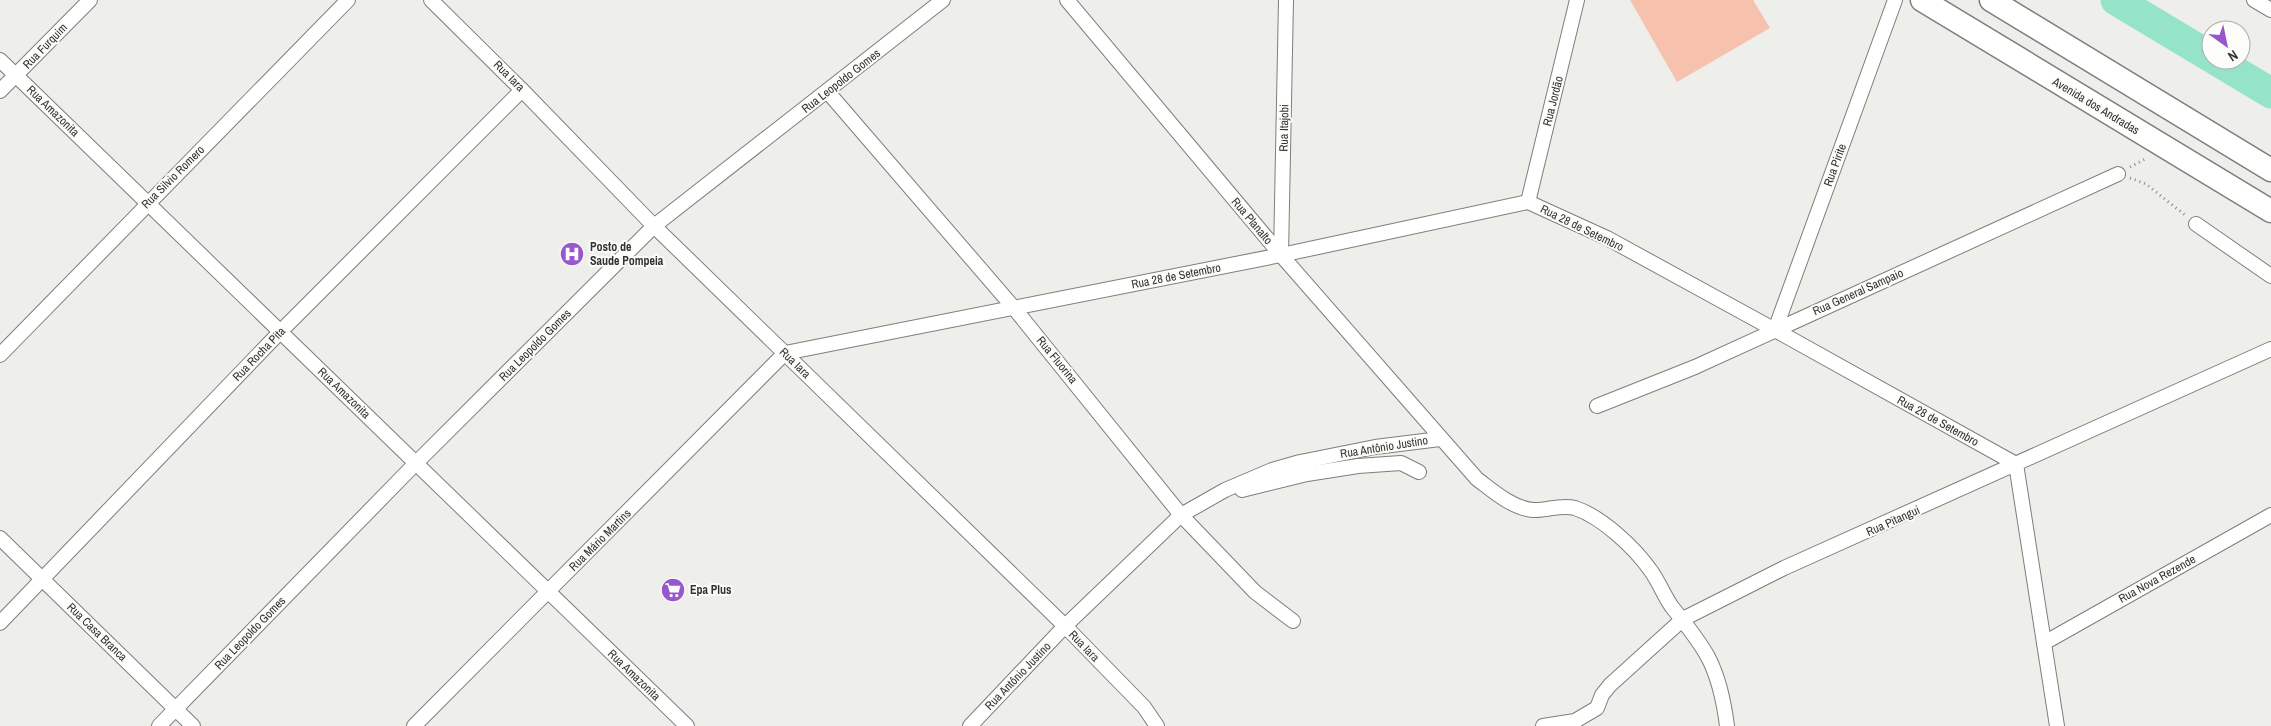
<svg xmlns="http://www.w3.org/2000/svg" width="2271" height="726" font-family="'Archivo Narrow',sans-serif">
  <rect width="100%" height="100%" fill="#eeeeeb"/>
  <polygon fill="#f6c2ad" points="1630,0 1753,0 1770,28 1677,82"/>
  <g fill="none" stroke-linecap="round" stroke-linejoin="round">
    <g stroke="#95e3c8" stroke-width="31">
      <polyline points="2116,0 2211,57"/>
      <polyline points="2216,60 2271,93"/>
    </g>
    <g stroke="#7e7e7b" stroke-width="16">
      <g id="street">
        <polyline points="431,0 522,90 654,226 1065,626 1144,707 1157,726"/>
        <path d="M 1067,0 L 1281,255 L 1477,479 C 1493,491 1512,508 1533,510 C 1547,511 1560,504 1575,508 C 1602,517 1635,548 1651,571 C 1659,582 1664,596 1672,607 C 1685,623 1698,639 1708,657 C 1719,678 1724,702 1727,726"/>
        <polyline points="2254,0 2271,10"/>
        <polyline points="0,60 687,726"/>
        <polyline points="0,91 90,0"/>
        <polyline points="827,91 1014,308 1181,515 1255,592 1293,621"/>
        <polyline points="1528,202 1577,0"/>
        <polyline points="2196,224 2271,276"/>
        <polyline points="1281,255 1286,0"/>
        <polyline points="1775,330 1895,0"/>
        <polyline points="0,355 348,0"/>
        <polyline points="1597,406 1695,367 2118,174"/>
        <polyline points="2016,464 2057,726"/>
        <polyline points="1242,490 1307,474 1358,466 1401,463 1419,472"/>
        <polyline points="0,538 193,726"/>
        <polyline points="0,623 280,332 522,90"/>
        <polyline points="2044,643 2271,515"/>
        <polyline points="159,726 416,463 654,226 943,0"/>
        <polyline points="414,726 785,353 1281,255 1528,202 1607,238 1775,330 2016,464"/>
        <polyline points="970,726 1065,626 1181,515 1225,490 1272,470 1300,462 1375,447 1440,439"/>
        <polyline points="1543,726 1575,721 1597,708 1602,695 1610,685 1683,619 1784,568 2271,349"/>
      </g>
    </g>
    <g stroke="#7e7e7b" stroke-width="25">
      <g id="primary">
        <polyline points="1922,0 2271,211"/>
        <polyline points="1991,0 2271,170"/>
      </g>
    </g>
    <g stroke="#8a8a87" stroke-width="3" stroke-dasharray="1 4" stroke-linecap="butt">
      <polyline points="2130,167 2147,158"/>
      <polyline points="2130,178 2146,184 2185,215"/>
    </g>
    <use href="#street" stroke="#fff" stroke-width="14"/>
    <use href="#primary" stroke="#fff" stroke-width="22"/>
  </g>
  <defs>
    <g id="hospital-disc" transform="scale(1.25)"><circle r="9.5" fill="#9957cc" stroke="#fcfcf8"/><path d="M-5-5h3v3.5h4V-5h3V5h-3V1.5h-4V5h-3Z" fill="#fff"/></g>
    <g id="supermarket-disc" transform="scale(1.25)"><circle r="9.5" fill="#9957cc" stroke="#fcfcf8"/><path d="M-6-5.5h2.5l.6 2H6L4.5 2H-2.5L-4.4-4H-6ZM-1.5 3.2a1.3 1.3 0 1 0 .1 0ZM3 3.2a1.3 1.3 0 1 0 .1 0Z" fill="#fff"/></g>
  </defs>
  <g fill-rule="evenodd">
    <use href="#hospital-disc" x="572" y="254"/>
    <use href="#supermarket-disc" x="673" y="590"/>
  </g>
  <g text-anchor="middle" stroke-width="4" stroke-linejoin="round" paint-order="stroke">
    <g font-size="12" fill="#333331" stroke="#fcfcf8">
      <text transform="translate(45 46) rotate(-46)" y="4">Rua Furquim</text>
      <text transform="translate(509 76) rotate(45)" y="4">Rua Iara</text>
      <text transform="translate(841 81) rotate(-38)" y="4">Rua Leopoldo Gomes</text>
      <text transform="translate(1553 101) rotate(-76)" y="4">Rua Jordão</text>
      <text transform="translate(2096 106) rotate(31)" y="4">Avenida dos Andradas</text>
      <text transform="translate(53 111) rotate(44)" y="4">Rua Amazonita</text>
      <text transform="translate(1284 128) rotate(-89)" y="4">Rua Itajobi</text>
      <text transform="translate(1835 165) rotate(-70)" y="4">Rua Pirite</text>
      <text transform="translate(173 177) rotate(-45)" y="4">Rua Silvio Romero</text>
      <text transform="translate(1252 221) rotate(50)" y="4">Rua Planalto</text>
      <text transform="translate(1582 228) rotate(26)" y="4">Rua 28 de Setembro</text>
      <text transform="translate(1176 276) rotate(-11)" y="4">Rua 28 de Setembro</text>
      <text transform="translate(1858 292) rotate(-24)" y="4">Rua General Sampaio</text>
      <text transform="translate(535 345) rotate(-45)" y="4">Rua Leopoldo Gomes</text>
      <text transform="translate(259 354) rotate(-46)" y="4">Rua Rocha Pita</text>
      <text transform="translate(1057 360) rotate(51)" y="4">Rua Fluorina</text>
      <text transform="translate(795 363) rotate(44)" y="4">Rua Iara</text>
      <text transform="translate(344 393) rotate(44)" y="4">Rua Amazonita</text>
      <text transform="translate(1938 421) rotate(29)" y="4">Rua 28 de Setembro</text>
      <text transform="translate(1384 447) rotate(-9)" y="4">Rua Antônio Justino</text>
      <text transform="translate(1893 521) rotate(-24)" y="4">Rua Pitangui</text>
      <text transform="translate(600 540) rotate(-45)" y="4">Rua Mário Martins</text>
      <text transform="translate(2157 579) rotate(-29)" y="4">Rua Nova Rezende</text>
      <text transform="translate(97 632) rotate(44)" y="4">Rua Casa Branca</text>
      <text transform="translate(250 633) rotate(-46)" y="4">Rua Leopoldo Gomes</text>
      <text transform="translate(1084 646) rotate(46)" y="4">Rua Iara</text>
      <text transform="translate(634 675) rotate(44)" y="4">Rua Amazonita</text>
      <text transform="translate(1018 676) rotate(-46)" y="4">Rua Antônio Justino</text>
    </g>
    <g font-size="12" font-weight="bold" fill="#333331" stroke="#fcfcf8" text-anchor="start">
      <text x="590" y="251">Posto de<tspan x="590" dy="14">Saude Pompeia</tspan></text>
      <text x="690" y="594">Epa Plus</text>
    </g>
  </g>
  <g transform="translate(2226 45) rotate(147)"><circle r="24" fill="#fcfcf8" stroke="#acaca8"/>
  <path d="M0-4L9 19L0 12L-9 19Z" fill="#9957cc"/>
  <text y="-8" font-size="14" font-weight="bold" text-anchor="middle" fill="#333331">N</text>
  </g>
</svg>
